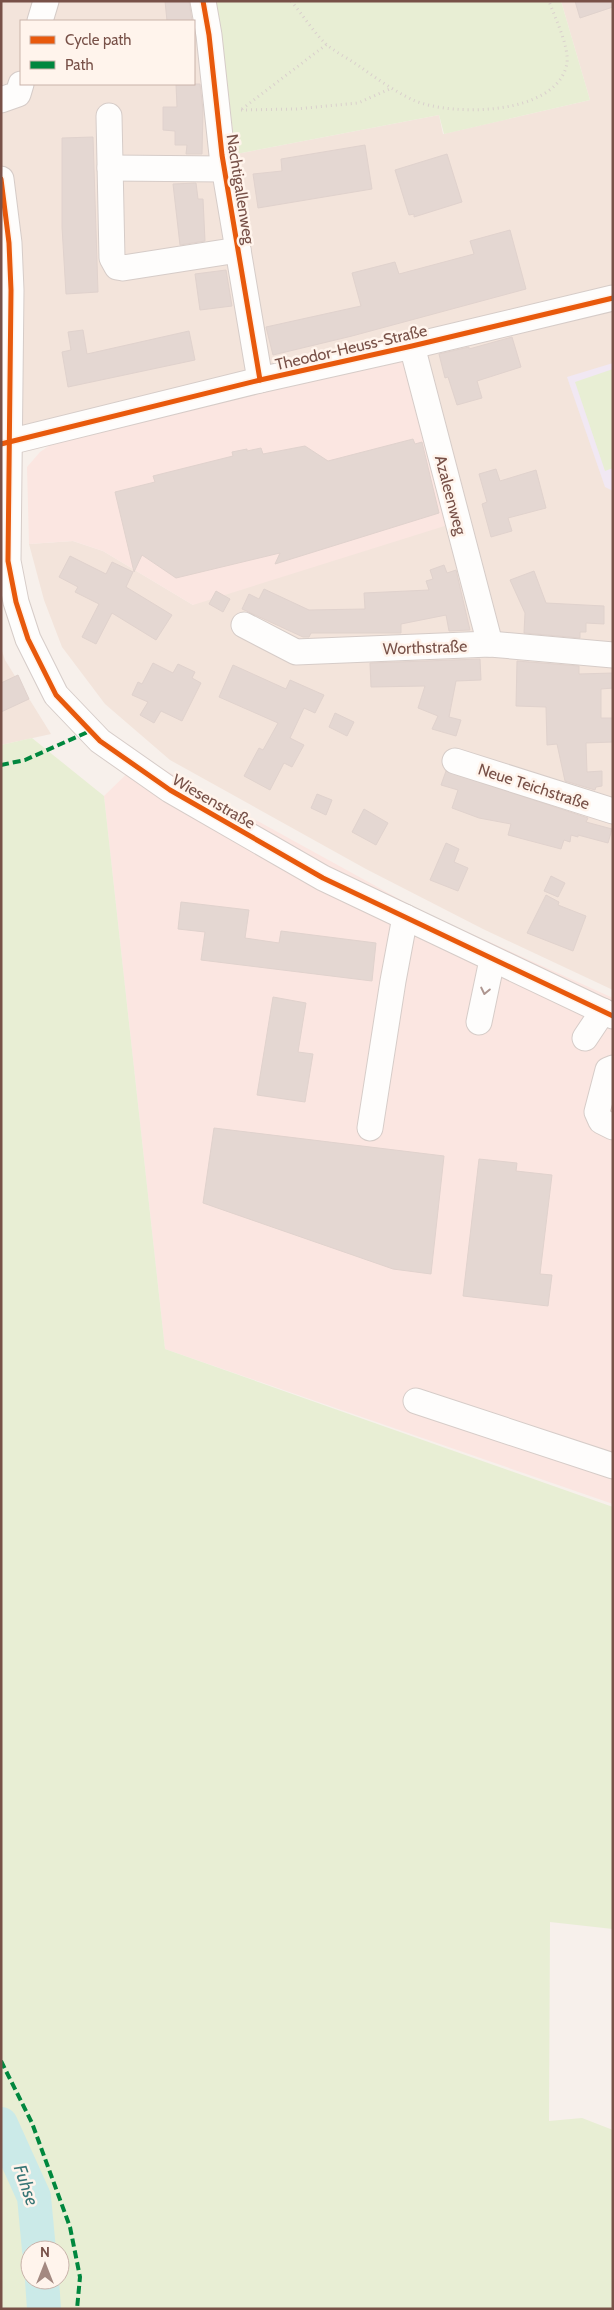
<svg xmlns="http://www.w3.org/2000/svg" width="614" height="2310" font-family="Cabin,sans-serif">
  <rect width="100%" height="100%" fill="#f7f0eb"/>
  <g fill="#f3e4db" fill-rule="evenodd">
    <path d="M 1,1 L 216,1 L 236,154 L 439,115 L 443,134 L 590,100 L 561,1 L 613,1 L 613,990 L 483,929 L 366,869 L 170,760 L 105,704 L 62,647 L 44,600 L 29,544 L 73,541 L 103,551 L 193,605 L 437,411 L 1,439 ZM 21,21 L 194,21 L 194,84 L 21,84 Z"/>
    <polygon points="1,648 5,660 51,734 1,745"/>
  </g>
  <g fill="#fbe6e1">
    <polygon points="422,352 467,519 193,605 103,551 73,541 29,544 27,467 40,452 65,435"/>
    <polygon points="143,758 421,911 613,998 613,1504 165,1349 104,796"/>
  </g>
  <polygon fill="#f1e8f3" points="613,363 613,491 605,487 567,377"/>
  <g fill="#e8eed4" fill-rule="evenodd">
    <polygon points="216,1 561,1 590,100 444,134 439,115 236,154"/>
    <polygon points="613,369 613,468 605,471 575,382"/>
    <path d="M 32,738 L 104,796 L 165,1349 L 613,1507 L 613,1929 L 550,1922 L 549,2121 L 582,2118 L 613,2130 L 613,2309 L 1,2309 L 1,745 ZM 30,2250 L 60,2250 L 60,2280 L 30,2280 Z"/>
  </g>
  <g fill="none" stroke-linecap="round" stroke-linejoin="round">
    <g stroke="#cbeae8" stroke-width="34">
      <polyline points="1,2124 34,2197 39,2250"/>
      <polyline points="42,2280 44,2309"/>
    </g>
  </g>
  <g fill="#e4d7d2" stroke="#e0d2cd">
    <polygon points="165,1 189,1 192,21 167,21"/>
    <polygon points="575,1 613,1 613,7 580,18"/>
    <polygon points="176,84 200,84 203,110 202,154 186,154 187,145 175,145 175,131 163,130 163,107 177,107"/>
    <polygon points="93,137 98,292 66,294 62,227 62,138"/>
    <polygon points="365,145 372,189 258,208 253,174 282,171 281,159"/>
    <polygon points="447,154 462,202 414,217 414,214 409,215 395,170"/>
    <polygon points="196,183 198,199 203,199 205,241 180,245 173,184"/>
    <polygon points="510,230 526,289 352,336 273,355 266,327 361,306 352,273 395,262 399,274 474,254 470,241"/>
    <polygon points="226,270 232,306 200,310 195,274"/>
    <polygon points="83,330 87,354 189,331 195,360 68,387 62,352 71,350 68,332"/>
    <polygon points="512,337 521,367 477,381 482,398 457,405 448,377 445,378 439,354 469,347 469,349"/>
    <polygon points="413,439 415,444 422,442 439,513 275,564 280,553 176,578 142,555 134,572 115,492 155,482 153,476 233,456 232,452 247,449 247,451 261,448 263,454 305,446 328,461"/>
    <polygon points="496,469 500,481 536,470 546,508 508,518 512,531 491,537 482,504 487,502 479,474"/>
    <polygon points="70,556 106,574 112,562 133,572 126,587 172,615 156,640 112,613 96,644 82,637 99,604 75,592 78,587 59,577"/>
    <polygon points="444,565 447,573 456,570 470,630 449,631 446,615 401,624 401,633 311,633 309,637 303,637 242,609 249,594 259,599 264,589 309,610 365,609 364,593 429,590 426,581 433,579 430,570"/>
    <polygon points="534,571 546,603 604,606 604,624 586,623 586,632 580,632 580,638 524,633 525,613 510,580"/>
    <polygon points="216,591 230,599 223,612 209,604"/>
    <polygon points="480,659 481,680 456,681 449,717 461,720 456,736 432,729 438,716 418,708 425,686 371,687 370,663"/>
    <polygon points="517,661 579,666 579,674 613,673 613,688 601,689 601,718 613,718 613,742 586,743 587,772 602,771 602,786 596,787 595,790 565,781 557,744 547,745 546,707 516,706"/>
    <polygon points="153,663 173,673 178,664 195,672 192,678 201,683 182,721 161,711 154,723 140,715 148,702 132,695 138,682 142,684"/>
    <polygon points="233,665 286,689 290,680 324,695 315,713 304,708 290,738 304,745 292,767 284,763 270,790 244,776 259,748 263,750 278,723 219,697"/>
    <polygon points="18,675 29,699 1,712 1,683"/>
    <polygon points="335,713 354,722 347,736 329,727"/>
    <polygon points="446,771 588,818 586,822 612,829 608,843 578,835 578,837 571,835 570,842 564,840 561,849 508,835 511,824 479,818 452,808 458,790 441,785"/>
    <polygon points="317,794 332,800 326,815 311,808"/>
    <polygon points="364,809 388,823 376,845 352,832"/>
    <polygon points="446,843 459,849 454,862 468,868 458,891 430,880"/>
    <polygon points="551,876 565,883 558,897 544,891"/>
    <polygon points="546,895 559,902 558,905 586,916 573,951 527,933"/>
    <polygon points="181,902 249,910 245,938 279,943 281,931 376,943 372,981 201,960 205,932 178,929"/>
    <polygon points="273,997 306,1003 298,1052 313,1054 305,1102 257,1095"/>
    <polygon points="214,1128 444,1156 431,1274 393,1269 203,1203"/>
    <polygon points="479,1159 517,1163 516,1171 552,1175 540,1274 552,1275 548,1306 463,1296"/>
  </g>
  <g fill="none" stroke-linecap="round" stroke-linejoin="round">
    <g stroke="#d6ccc8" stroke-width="27">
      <g id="minor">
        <polyline points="203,1 209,35 222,155 260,380"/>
        <polyline points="40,21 46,1"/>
        <polyline points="1,100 18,94 21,84"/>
        <polyline points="109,116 112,258 117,267 123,268 238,250"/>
        <polyline points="110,168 225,169"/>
        <polyline points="1,179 9,243 11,290 8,561 16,602 28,639 56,695 100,741 170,790 323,878 613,1016"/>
        <polyline points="412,346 490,644"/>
        <polyline points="1,444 260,380 412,346 613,298"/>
        <polyline points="244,625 296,652 490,644 613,655"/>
        <polyline points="455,761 613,811"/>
        <polyline points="479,1022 492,960"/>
        <polyline points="585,1038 603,1011"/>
        <polyline points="613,1068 608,1070 597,1112 601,1121 613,1127"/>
        <polyline points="370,1128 393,981 405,917"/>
        <polyline points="416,1401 613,1466"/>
      </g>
    </g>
    <g stroke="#dad0cd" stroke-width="3" stroke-dasharray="1 4" stroke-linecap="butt">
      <path d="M 291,1 C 303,15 314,33 327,45 C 337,53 349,59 359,66 C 376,78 394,91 413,100 C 451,117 558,116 567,63 C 569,46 555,18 549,1"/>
      <polyline points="242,109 327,44"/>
      <polyline points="241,110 296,109 358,103 392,88"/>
    </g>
    <use href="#minor" stroke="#fefdfc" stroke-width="25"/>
    <g stroke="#00873e" stroke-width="4" stroke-dasharray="8 4" stroke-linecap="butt">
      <polyline points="1,765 25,760 90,731"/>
      <polyline points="1,2061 32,2123 70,2227 80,2277 77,2309"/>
    </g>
    <g stroke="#fff4ec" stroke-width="8">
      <g id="cycleway">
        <polyline points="203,1 209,35 222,155 260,380"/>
        <polyline points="1,179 9,243 11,290 8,561 16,602 28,639 56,695 100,741 170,790 323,878 613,1016"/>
        <polyline points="1,444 260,380 412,346 613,298"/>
      </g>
    </g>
    <use href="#cycleway" stroke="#e8590c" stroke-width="5"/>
  </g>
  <defs><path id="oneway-chevron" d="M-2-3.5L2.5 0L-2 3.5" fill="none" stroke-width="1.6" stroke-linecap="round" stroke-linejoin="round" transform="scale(1.25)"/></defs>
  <use stroke="#ae9690" href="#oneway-chevron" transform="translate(485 991) rotate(102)"/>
  <g text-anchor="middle" stroke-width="5" stroke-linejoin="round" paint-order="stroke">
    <g font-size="16" fill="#785148" stroke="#fff4ec">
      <text transform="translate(241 189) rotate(81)" y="6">Nachtigallenweg</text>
      <text transform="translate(351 347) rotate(-13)" y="6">Theodor-Heuss-Straße</text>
      <text transform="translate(451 495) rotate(75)" y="6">Azaleenweg</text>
      <text transform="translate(425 647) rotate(-2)" y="6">Worthstraße</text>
      <text transform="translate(534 786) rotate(18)" y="6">Neue Teichstraße</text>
      <text transform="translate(214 801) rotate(30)" y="6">Wiesenstraße</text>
    </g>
    <g font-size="18" font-style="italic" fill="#387676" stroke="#fff4ec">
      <text transform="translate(26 2185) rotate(71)" y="6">Fuhse</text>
    </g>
  </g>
  <rect width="614" height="2310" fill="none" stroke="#785148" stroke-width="5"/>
  <rect x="20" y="20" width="175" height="65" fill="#fff4ec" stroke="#c9b3aa"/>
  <rect x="30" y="36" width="25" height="8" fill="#e8590c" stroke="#c9b3aa"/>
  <text x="65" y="45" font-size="15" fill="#785148">Cycle path</text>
  <rect x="30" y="61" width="25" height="8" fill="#00873e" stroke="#c9b3aa"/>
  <text x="65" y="70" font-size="15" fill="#785148">Path</text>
  <g transform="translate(45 2265)"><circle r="24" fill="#fff4ec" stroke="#c9b3aa"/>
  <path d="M0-4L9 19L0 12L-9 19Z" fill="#a48981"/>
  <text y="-8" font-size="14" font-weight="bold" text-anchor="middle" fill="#785148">N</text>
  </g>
</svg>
